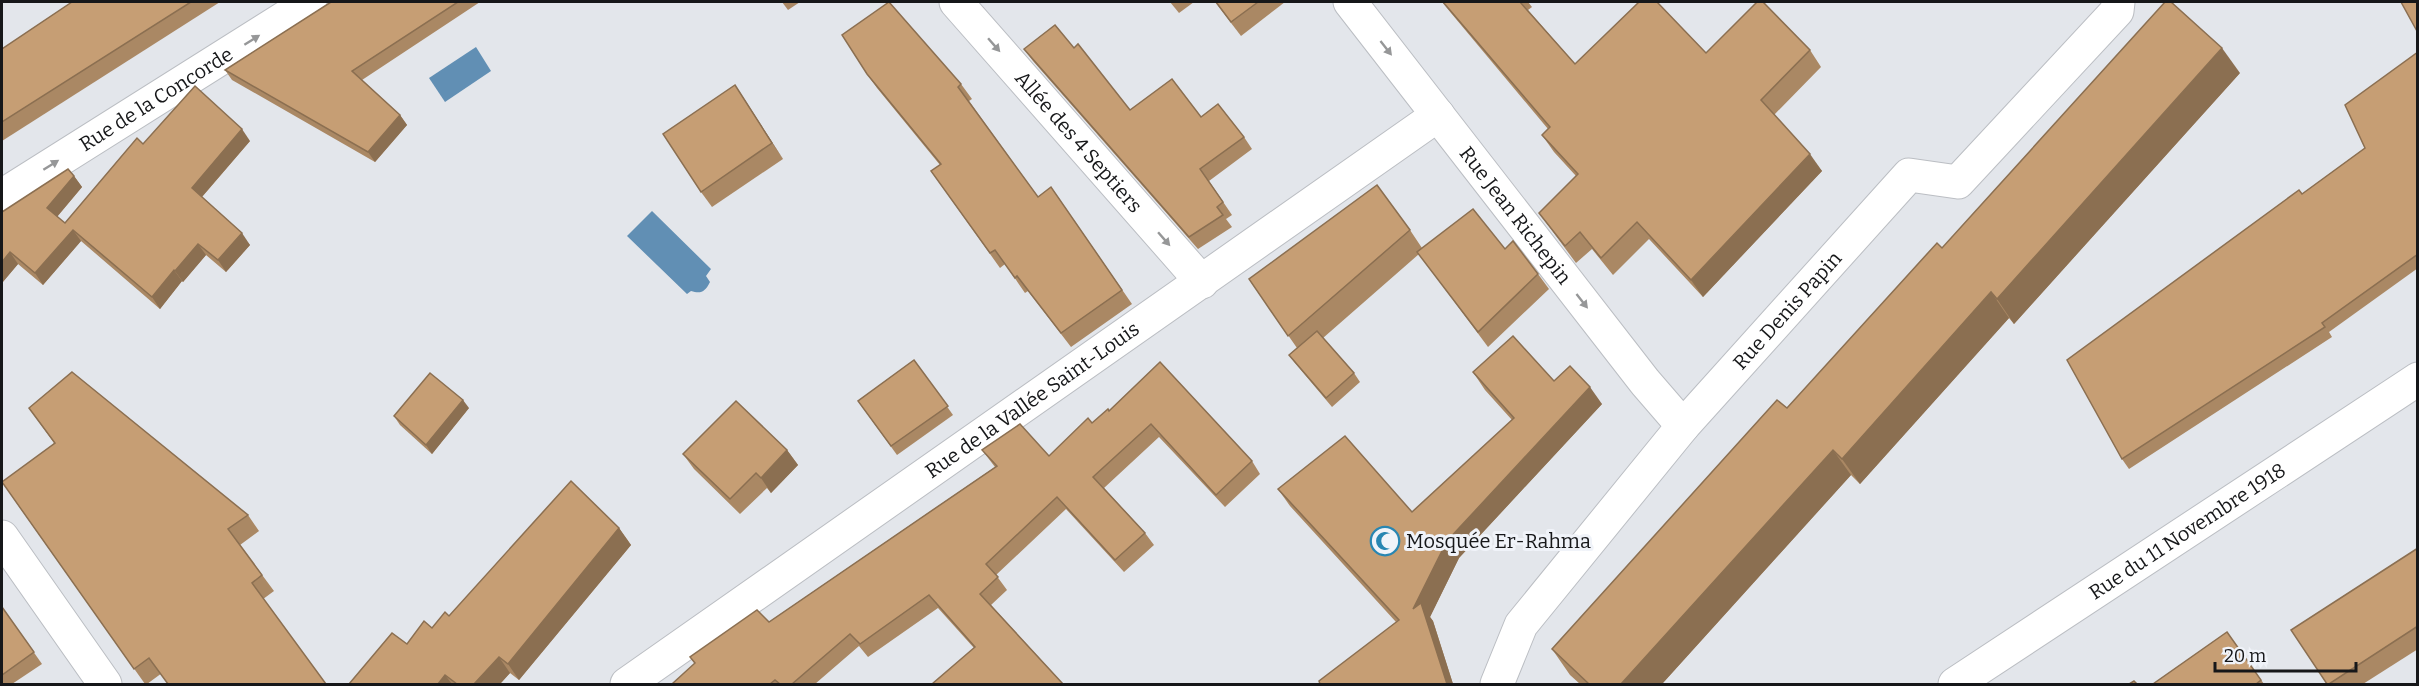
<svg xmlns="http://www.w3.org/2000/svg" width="2419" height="686" font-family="Bitter,serif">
  <rect width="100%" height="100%" fill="#e3e6eb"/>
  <g fill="#618fb4">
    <polygon points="476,47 491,71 445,102 429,78"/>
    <path d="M 652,211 L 711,269 L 706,276 L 710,282 C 705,292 701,294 691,291 L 687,294 L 627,236 Z"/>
  </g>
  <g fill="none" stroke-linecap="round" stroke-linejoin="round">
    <g stroke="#bbbec3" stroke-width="35">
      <g id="street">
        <path id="s1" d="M 956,2 L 1202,282"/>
        <path id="s2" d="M 1350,2 L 1645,382 L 1683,426"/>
        <path id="s3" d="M 2,196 L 310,2"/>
        <polyline points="2,537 105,684"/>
        <path id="s4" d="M 627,684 L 1438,115"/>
        <path id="s5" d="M 1497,684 L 1521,625 L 1683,426 L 1909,175 L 1958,182 L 2117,11 L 2118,2"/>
        <path id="s6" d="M 1955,684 L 2418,379"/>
      </g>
    </g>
    <use href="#street" stroke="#fff" stroke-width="33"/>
  </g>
  <g fill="#aa8864">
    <polygon points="72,2 220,2 2,141 2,49"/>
    <polygon points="331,2 480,2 362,80 400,115 407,125 375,162 232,80 225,70"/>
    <polygon points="782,2 800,2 788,10"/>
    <polygon points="1170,2 1194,2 1179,13"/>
    <polygon points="1215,2 1285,2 1241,36"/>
    <polygon points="1442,2 1528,2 1532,7 1528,10 1575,64 1706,53 1810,50 1821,67 1774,115 1822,171 1703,297 1649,239 1613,275 1592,249 1576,263 1539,213 1576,176 1554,152 1542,135 1548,129 1451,13"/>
    <polygon points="1074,48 1130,110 1201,117 1244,137 1252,149 1209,181 1232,215 1226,219 1232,227 1198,249 1033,61 1024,49"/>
    <polygon points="2418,52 2418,268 2329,332 2332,337 2129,469 2122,459 2302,194 2365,148"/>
    <polygon points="2240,73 2014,324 2009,318 1860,484 1851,475 1662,684 1580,684 1570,675 1552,649 1787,408 1942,248"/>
    <polygon points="867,74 961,84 972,99 969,101 1038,197 1051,187 1132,304 1071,347 1028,291 1025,293 1005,264 1000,268 931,171 940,165 877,88"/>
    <polygon points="735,85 783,159 712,207 701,192"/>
    <polygon points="250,141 202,197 250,245 226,272 206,255 183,282 182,281 160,309 81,241 43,285 18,264 2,283 2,212 74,176 82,187 57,217 65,223 143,144"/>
    <polygon points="1410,230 1422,248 1505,249 1538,274 1549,289 1488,347 1419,254 1323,338 1354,373 1360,382 1332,407 1295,363 1289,355 1297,348 1249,279"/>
    <polygon points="914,360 953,415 897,455 858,401"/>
    <polygon points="1160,362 1252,461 1260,474 1225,507 1159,437 1104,488 1145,533 1154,545 1124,572 1066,509 996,575 1007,590 991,605 1063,684 974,648 938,608 868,657 859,646 815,684 672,684 695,664 690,657 769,622 995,467 982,450 1049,456 1109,411"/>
    <polygon points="1473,372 1554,381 1602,404 1459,558 1430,617 1433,621 1453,684 1320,684 1396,622 1290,506 1278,489 1412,512 1512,420 1485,390"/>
    <polygon points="29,408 248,515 259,531 240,545 274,591 147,684 145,684 13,498 54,443"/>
    <polygon points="469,408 432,454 400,425 394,416"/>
    <polygon points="787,450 798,465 771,493 767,488 740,514 694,469 683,454"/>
    <polygon points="619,528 631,545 519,680 510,673 500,684 349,684 407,644 432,628 449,616"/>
    <polygon points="2418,548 2418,649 2363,684 2327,684"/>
    <polygon points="2,607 42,664 12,684 2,684"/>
    <polygon points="2227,632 2264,684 2153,684"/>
  </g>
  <g fill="#8b6f51">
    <polygon points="2222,48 2240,73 2014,324 1997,299"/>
    <polygon points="735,85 745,100 783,159 772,143"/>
    <polygon points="400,115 407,125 375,162 368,152"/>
    <polygon points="242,129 250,141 200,199 192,188"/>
    <polygon points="1810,154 1822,171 1703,297 1691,280"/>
    <polygon points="74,176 82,187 55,219 47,208"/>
    <polygon points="73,230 81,241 43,285 35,273"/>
    <polygon points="242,233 250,245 226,272 218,260"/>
    <polygon points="198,244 206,255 183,282 175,271"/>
    <polygon points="10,252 18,264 2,283 2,262"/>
    <polygon points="174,270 182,281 160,309 152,297"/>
    <polygon points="1991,292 2009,318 1860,484 1842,459"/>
    <polygon points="1590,387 1602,404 1459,558 1430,617 1433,621 1453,684 1447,684 1413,609 1447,541"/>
    <polygon points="463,400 469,408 432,454 426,445"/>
    <polygon points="787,450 798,465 771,493 761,478"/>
    <polygon points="1833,450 1851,475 1662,684 1621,684"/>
    <polygon points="619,528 631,545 519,680 508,664"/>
    <polygon points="499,657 510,673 500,684 474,684"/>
    <polygon points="445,675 452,684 438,684"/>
  </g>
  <g fill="#c69e74" stroke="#8b6f51" stroke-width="1.5">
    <polygon points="72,2 191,2 2,122 2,49"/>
    <polygon points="331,2 458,2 352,71 400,115 368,152 225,70"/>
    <polygon points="889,2 961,84 958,87 1038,197 1051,187 1122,290 1061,333 1017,276 1015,278 995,250 990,253 931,171 941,164 867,74 842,35"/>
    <polygon points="1216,2 1258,2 1231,22"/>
    <polygon points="1443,2 1520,2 1575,64 1639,2 1657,2 1706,53 1757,2 1763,2 1810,50 1761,100 1810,154 1691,280 1637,222 1601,258 1580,232 1565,246 1539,213 1578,174 1542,135 1550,127"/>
    <polygon points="2165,2 2171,2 2222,48 1997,299 1991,292 1842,459 1833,450 1621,684 1589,684 1552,649 1777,400 1787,408 1937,243 1942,248"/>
    <polygon points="2401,2 2418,2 2418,33"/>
    <polygon points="1055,25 1074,48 1078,44 1130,110 1172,79 1201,117 1218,104 1244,137 1200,169 1223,202 1217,207 1223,215 1189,237 1024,49"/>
    <polygon points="2418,52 2418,254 2322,323 2325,327 2122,459 2067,360 2299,190 2302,194 2365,148 2345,105"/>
    <polygon points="735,85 772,143 701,192 663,134"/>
    <polygon points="195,86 242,129 192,188 242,233 218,260 198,244 175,271 174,270 152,297 73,230 35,273 10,252 2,262 2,212 68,169 74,176 47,208 65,223 137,138 143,144"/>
    <polygon points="1377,185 1410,230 1288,336 1249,279"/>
    <polygon points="1473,209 1505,249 1513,241 1538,274 1478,332 1417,252"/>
    <polygon points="1317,331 1354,373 1326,398 1289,355"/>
    <polygon points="1513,336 1554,381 1570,366 1590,387 1447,541 1413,609 1421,603 1447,684 1320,684 1319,681 1399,620 1278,489 1345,436 1412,512 1514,418 1473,372"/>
    <polygon points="914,360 948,406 891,446 858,401"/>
    <polygon points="1160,362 1252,461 1216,495 1151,424 1093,477 1145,533 1115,560 1057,497 986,564 998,577 980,594 1063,684 932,684 975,647 929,595 860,644 850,634 792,684 780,684 775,680 770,684 672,684 695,663 690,657 757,610 769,622 997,466 982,450 1020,424 1049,456 1088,418 1092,423 1108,409 1109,411"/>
    <polygon points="72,372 248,515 228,529 262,575 252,583 326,684 168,684 149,658 134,669 2,482 55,443 29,408"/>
    <polygon points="430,373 463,400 426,445 394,416"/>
    <polygon points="736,401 787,450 761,478 756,473 730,499 683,454"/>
    <polygon points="571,481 619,528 508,664 499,657 474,684 457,684 445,675 438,684 349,684 392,633 407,644 424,621 432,628 445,612 449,616"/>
    <polygon points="2418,548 2418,626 2329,684 2327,684 2291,630"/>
    <polygon points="2,607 34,652 2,675"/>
    <polygon points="2227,632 2261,680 2256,684 2153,684"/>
    <polygon points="2134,681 2137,684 2129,684"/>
  </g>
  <defs><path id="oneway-solid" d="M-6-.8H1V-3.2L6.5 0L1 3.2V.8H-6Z" transform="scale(1.5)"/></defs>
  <g fill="#969798">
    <use href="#oneway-solid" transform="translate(252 40) rotate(-32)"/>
    <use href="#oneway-solid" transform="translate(994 45) rotate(49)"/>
    <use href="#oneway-solid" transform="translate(1386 48) rotate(52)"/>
    <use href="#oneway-solid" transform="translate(51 165) rotate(-32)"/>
    <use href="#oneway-solid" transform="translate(1164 239) rotate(49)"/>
    <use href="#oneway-solid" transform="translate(1582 301) rotate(52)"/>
  </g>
  <defs>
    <g id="mosque-ring" transform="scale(1.5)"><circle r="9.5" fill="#f0f3f9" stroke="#2886b2" stroke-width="1.5"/><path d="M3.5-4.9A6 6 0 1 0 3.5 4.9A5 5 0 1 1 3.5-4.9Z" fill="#2886b2"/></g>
  </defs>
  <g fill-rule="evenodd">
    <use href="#mosque-ring" x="1385" y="541"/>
  </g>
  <g text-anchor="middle" stroke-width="6" stroke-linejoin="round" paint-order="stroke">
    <g font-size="20" fill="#161719" stroke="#f0f3f9">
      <text dy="7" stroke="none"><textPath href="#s3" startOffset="182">Rue de la Concorde</textPath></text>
      <text dy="7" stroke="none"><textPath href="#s1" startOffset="186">Allée des 4 Septiers</textPath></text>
      <text dy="7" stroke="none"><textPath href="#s2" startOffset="270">Rue Jean Richepin</textPath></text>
      <text dy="7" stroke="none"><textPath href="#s5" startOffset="476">Rue Denis Papin</textPath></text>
      <text dy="7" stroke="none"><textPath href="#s4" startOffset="495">Rue de la Vallée Saint-Louis</textPath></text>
      <text dy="7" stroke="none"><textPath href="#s6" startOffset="278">Rue du 11 Novembre 1918</textPath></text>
    </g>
    <g font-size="20" fill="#161719" stroke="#f0f3f9" text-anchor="start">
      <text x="1406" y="548">Mosquée Er-Rahma</text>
    </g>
  </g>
  <rect width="2419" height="686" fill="none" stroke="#161719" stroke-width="6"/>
  <path d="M2215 662v9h141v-9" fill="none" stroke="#161719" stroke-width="3"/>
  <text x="2224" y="662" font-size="18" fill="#161719" stroke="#f0f3f9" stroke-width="4.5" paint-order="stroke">20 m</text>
</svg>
